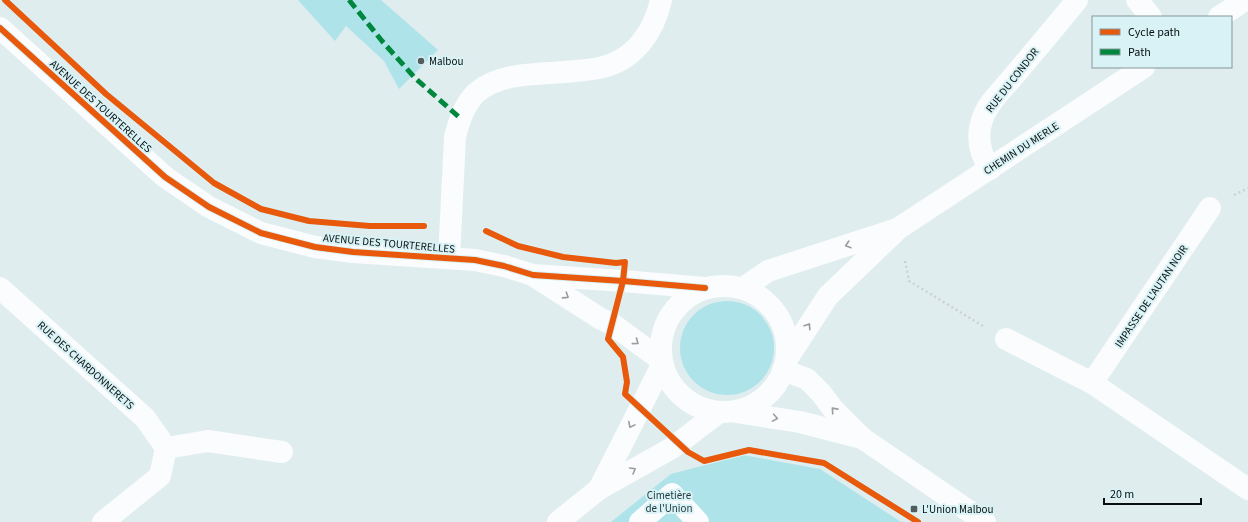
<svg xmlns="http://www.w3.org/2000/svg" width="1248" height="522" font-family="'Source Sans 3',sans-serif">
  <rect width="100%" height="100%" fill="#dfedef"/>
  <g fill="#aee3ea">
    <polygon points="298,0 381,0 438,50 399,89 384,61 346,26 335,41"/>
    <circle cx="727" cy="348" r="47"/>
    <polygon points="743,455 820,469 901,522 611,522 671,474"/>
  </g>
  <g fill="none" stroke-linecap="round" stroke-linejoin="round">
    <g stroke="#cdd1d1" stroke-width="2.5" stroke-dasharray="2 3" stroke-linecap="butt">
      <polyline points="1234,195 1248,188"/>
      <polyline points="905,261 909,281 983,326"/>
    </g>
    <g stroke="#fafcfd" stroke-width="22">
      <polyline points="1137,0 1151,17"/>
      <polyline points="1219,17 1245,0"/>
      <polyline points="0,28 165,177 209,207 261,233 315,247 353,252 475,260 504,266 533,275 623,281 705,288"/>
      <path d="M 990,169 C 980,154 976,138 982,120 C 987,104 1002,90 1012,78 C 1034,52 1056,26 1077,0"/>
      <path d="M 449,258 L 455,137 C 459,121 464,105 476,93 C 492,79 515,75 536,74 C 557,72 579,72 599,68 C 634,61 654,32 661,0"/>
      <polyline points="534,276 601,319 612,324 660,359"/>
      <circle cx="724" cy="349" r="63"/>
      <polyline points="0,288 145,418 166,448 160,476 103,522"/>
      <polyline points="743,288 768,271 894,230"/>
      <polyline points="1006,339 1092,383 1248,489"/>
      <polyline points="787,359 828,296 899,228 1144,67"/>
      <polyline points="783,370 807,379 821,393 833,409 862,438 985,522"/>
      <polyline points="1092,383 1210,208"/>
      <polyline points="736,412 800,422 862,438"/>
      <polyline points="166,448 208,441 282,452"/>
      <polyline points="599,489 662,365"/>
      <polyline points="558,522 599,489 672,448 718,413"/>
      <polyline points="640,522 672,494 698,522"/>
    </g>
    <polyline stroke="#00873e" stroke-width="5" stroke-dasharray="10 5" stroke-linecap="butt" points="349,0 382,41 415,78 460,118"/>
    <g stroke="#d9f2f5" stroke-width="8">
      <g id="cycleway">
        <polyline points="5,0 106,94 214,183 261,209 309,221 370,226 424,226"/>
        <polyline points="0,28 165,177 209,207 261,233 315,247 353,252 475,260 504,266 533,275 623,281 705,288"/>
        <polyline points="486,231 518,246 563,257 616,263 625,262 623,281 608,339 623,357 627,382 625,394 688,452 704,461 749,450 824,463 918,522"/>
      </g>
    </g>
    <use href="#cycleway" stroke="#e8590c" stroke-width="6"/>
  </g>
  <defs><path id="oneway-chevron" d="M-2-3.5L2.5 0L-2 3.5" fill="none" stroke-width="1.6" stroke-linecap="round" stroke-linejoin="round"/></defs>
  <g stroke="#999d9e">
    <use href="#oneway-chevron" transform="translate(848 245) rotate(162)"/>
    <use href="#oneway-chevron" transform="translate(566 296) rotate(33)"/>
    <use href="#oneway-chevron" transform="translate(808 326) rotate(-57)"/>
    <use href="#oneway-chevron" transform="translate(636 342) rotate(36)"/>
    <use href="#oneway-chevron" transform="translate(834 410) rotate(-132)"/>
    <use href="#oneway-chevron" transform="translate(775 418) rotate(10)"/>
    <use href="#oneway-chevron" transform="translate(631 425) rotate(118)"/>
    <use href="#oneway-chevron" transform="translate(633 470) rotate(-30)"/>
  </g>
  <g fill="#535d5e" stroke="#d9f2f5" stroke-width="1.5">
    <circle cx="421" cy="61" r="4"/>
    <rect x="910" y="505" width="8" height="8" rx="2"/>
  </g>
  <g text-anchor="middle" stroke-width="4" stroke-linejoin="round" paint-order="stroke">
    <g font-size="11" fill="#070f10" stroke="#d9f2f5" text-anchor="start">
      <text x="429" y="65">Malbou</text>
      <text x="922" y="513">L'Union Malbou</text>
    </g>
    <g font-size="11" fill="#070f10" stroke="#d9f2f5">
      <text transform="translate(1012 80) rotate(-52)" y="4">RUE DU CONDOR</text>
      <text transform="translate(101 106) rotate(42)" y="4">AVENUE DES TOURTERELLES</text>
      <text transform="translate(1021 148) rotate(-33)" y="4">CHEMIN DU MERLE</text>
      <text transform="translate(389 243) rotate(5)" y="4">AVENUE DES TOURTERELLES</text>
      <text transform="translate(1151 296) rotate(-56)" y="4">IMPASSE DE L'AUTAN NOIR</text>
      <text transform="translate(86 365) rotate(42)" y="4">RUE DES CHARDONNERETS</text>
    </g>
    <g font-size="11" fill="#1e373a" stroke="#d9f2f5">
      <text x="669" y="499">Cimetière<tspan x="669" dy="13">de l'Union</tspan></text>
    </g>
  </g>
  <rect x="1092" y="16" width="140" height="52" fill="#d9f2f5" stroke="#859799"/>
  <rect x="1100" y="29" width="20" height="6" fill="#e8590c" stroke="#859799"/>
  <text x="1128" y="36" font-size="12" fill="#070f10">Cycle path</text>
  <rect x="1100" y="49" width="20" height="6" fill="#00873e" stroke="#859799"/>
  <text x="1128" y="56" font-size="12" fill="#070f10">Path</text>
  <path d="M1104 498v6h97v-6" fill="none" stroke="#070f10" stroke-width="2"/>
  <text x="1110" y="498" font-size="12" fill="#070f10" stroke="#d9f2f5" stroke-width="3" paint-order="stroke">20 m</text>
</svg>
